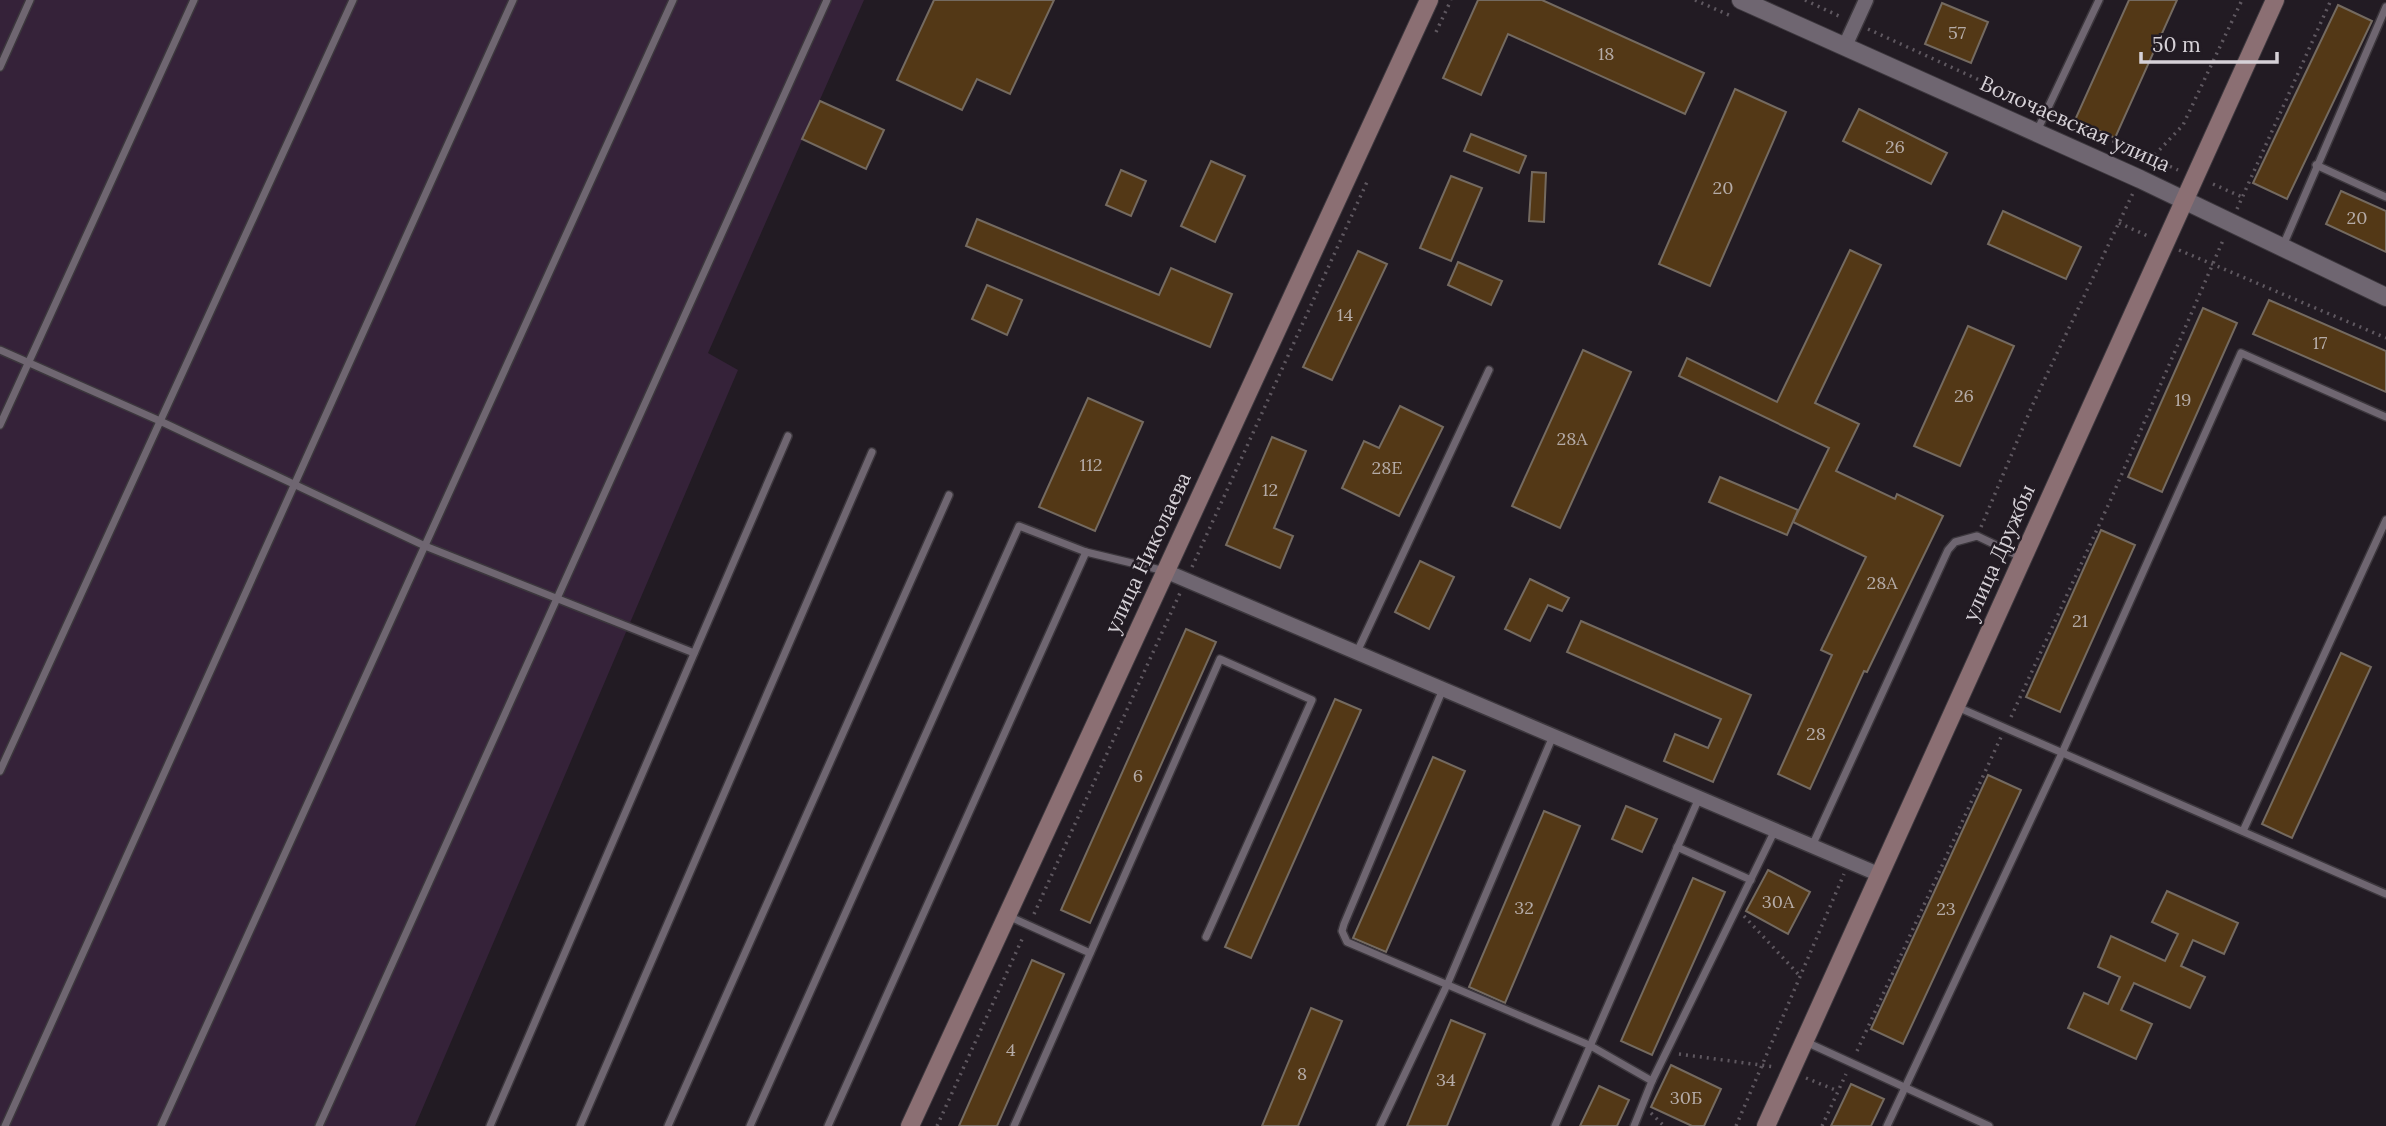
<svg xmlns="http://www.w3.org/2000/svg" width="2386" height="1126" font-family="Lora,serif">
  <rect width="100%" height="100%" fill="#221b23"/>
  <polygon fill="#352239" points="0,0 864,0 708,353 738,370 415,1126 0,1126"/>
  <g fill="#533816" stroke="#746a60" stroke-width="2">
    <polygon points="934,0 1054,0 1010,94 977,79 962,110 897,80"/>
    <polygon points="1478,0 1542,0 1704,73 1685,114 1508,34 1481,95 1443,78"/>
    <polygon points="2129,0 2177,0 2115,138 2075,120"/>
    <polygon points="1942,3 1988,22 1971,63 1925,44"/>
    <polygon points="2338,5 2372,21 2287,199 2253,183"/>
    <polygon points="1735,89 1786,112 1710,286 1659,264"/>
    <polygon points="820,101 884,130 866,169 802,139"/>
    <polygon points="1859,109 1947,153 1931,184 1843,141"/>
    <polygon points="1471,134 1526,156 1519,173 1464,151"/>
    <polygon points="1211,161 1245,176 1215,242 1181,226"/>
    <polygon points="1121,170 1146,181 1131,216 1106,205"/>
    <polygon points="1532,172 1546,173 1544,222 1529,221"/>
    <polygon points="1451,176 1482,188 1451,261 1420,248"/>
    <polygon points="2341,191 2386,211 2386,252 2326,224"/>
    <polygon points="2003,211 2081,247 2066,279 1988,244"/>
    <polygon points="977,219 1159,295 1171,268 1232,294 1210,347 966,246"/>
    <polygon points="1850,250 1881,265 1815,403 1859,424 1836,471 1895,499 1897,494 1943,516 1867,672 1864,671 1810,789 1778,774 1832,655 1821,650 1866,557 1793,522 1829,448 1679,376 1687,358 1777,402"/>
    <polygon points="1358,251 1387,264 1332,380 1303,367"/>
    <polygon points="1458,262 1502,281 1491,305 1448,285"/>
    <polygon points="987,285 1022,300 1007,335 972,319"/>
    <polygon points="2269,300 2386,351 2386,392 2253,334"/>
    <polygon points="2203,308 2237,323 2162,492 2128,477"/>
    <polygon points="1968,326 2014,346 1960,466 1914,446"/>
    <polygon points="1583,350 1631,372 1560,528 1512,506"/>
    <polygon points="1088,398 1143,422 1095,531 1039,507"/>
    <polygon points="1400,406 1443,427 1399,516 1342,488 1364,441 1379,448"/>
    <polygon points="1272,437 1306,451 1274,528 1293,536 1280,568 1226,545"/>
    <polygon points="1720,477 1798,510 1787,535 1709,502"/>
    <polygon points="2101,530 2135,545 2060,712 2026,697"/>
    <polygon points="1420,561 1454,577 1429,629 1395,612"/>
    <polygon points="1530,579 1569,598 1562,611 1548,605 1530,641 1505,629"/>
    <polygon points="1581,621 1751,695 1713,782 1664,761 1675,734 1708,748 1721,719 1567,652"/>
    <polygon points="1186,629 1216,642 1090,923 1061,910"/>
    <polygon points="2341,653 2371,667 2292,838 2262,824"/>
    <polygon points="1335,699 1361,710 1251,958 1225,947"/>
    <polygon points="1433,757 1465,771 1386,952 1353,938"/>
    <polygon points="1988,775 2021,790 1903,1044 1871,1029"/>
    <polygon points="1626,806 1657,819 1642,852 1612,839"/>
    <polygon points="1544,811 1580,826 1505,1003 1469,987"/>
    <polygon points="1768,870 1810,892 1788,934 1746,911"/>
    <polygon points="1693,878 1725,892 1652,1055 1621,1041"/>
    <polygon points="2167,891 2238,923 2224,954 2193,940 2181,966 2205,977 2190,1008 2134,983 2121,1010 2152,1024 2136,1059 2068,1028 2084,993 2108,1004 2120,977 2098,967 2111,936 2165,961 2178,934 2152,922"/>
    <polygon points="1032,960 1064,974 997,1126 959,1126"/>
    <polygon points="1311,1008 1342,1021 1298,1126 1262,1126"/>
    <polygon points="1451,1020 1485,1034 1447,1126 1407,1126"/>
    <polygon points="1671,1065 1721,1089 1704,1126 1692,1126 1651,1107"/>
    <polygon points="1851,1084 1884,1099 1871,1126 1831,1126"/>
    <polygon points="1599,1086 1629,1100 1617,1126 1580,1126"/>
  </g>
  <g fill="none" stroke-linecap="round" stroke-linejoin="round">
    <g stroke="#3c373d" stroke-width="10">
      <g id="service">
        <polyline points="0,67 30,0"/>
        <polyline points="2037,131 2099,0"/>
        <polyline points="2316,165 2386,197"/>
        <polyline points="2282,248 2386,7"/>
        <polyline points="0,350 160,421 425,546 694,653"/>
        <polyline points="0,425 194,0"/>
        <polyline points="1357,652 1489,370"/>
        <polyline points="1443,689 1344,924 1342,931 1347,942 1589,1045 1652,1081"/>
        <polyline points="1955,706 2386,894"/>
        <polyline points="0,771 353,0"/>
        <polyline points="2243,831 2386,520"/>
        <polyline points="1812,846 1948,550 1955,542 1977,536 2021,557"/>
        <polyline points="1677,847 1751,880"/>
        <polyline points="1008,916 1090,953"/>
        <polyline points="1806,1042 1989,1126"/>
        <polyline points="5,1126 513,0"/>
        <polyline points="161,1126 673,0"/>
        <polyline points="319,1126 827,0"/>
        <polyline points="490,1126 788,436"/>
        <polyline points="580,1126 872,452"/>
        <polyline points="668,1126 949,495"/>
        <polyline points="750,1126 1019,526 1086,552 1165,571"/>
        <polyline points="828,1126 1086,552"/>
        <polyline points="1014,1126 1220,659 1312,700 1206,937"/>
        <polyline points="1380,1126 1447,985 1553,736"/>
        <polyline points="1555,1126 1699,798"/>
        <polyline points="1634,1126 1652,1081 1775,830"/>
        <polyline points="1887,1126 2062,753 2241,353 2386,417"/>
      </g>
    </g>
    <g stroke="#3c373d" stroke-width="17">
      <g id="minor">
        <polyline points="1845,46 1866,0"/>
        <polyline points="1165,571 1878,874"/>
      </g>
    </g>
    <g stroke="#3c373d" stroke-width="20">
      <polyline id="tertiary" points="1741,0 2140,179 2386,297"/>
    </g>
    <g stroke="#3c373d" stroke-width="20">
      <g id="secondary">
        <polyline points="910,1126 1429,0"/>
        <polyline points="1766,1126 2275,0"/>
      </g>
    </g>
    <g stroke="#5f5860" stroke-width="3.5" stroke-dasharray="2 5" stroke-linecap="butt">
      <polyline points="1695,0 1731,16"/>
      <polyline points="1805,0 1841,17"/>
      <polyline points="1868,29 2036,106"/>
      <polyline points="1436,32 1451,0"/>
      <polyline points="2055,115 2178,170"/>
      <polyline points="2150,160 2183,125 2242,0"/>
      <polyline points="2213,184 2242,197"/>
      <polyline points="2237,209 2331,0"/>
      <polyline points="2119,223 2150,237"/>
      <polyline points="2179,250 2386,338"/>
      <polyline points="1981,527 2032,406 2133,193"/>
      <polyline points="1192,567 1367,182"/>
      <polyline points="2011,717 2111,499 2224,238"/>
      <polyline points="1034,914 1180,593"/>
      <polyline points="1744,916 1800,976"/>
      <polyline points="1857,1051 2001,737"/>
      <polyline points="1679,1054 1775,1067"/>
      <polyline points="1806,1078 1838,1091"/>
      <polyline points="1651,1113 1664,1126"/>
      <polyline points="937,1126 1023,937"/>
      <polyline points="1736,1126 1844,874"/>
      <polyline points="1822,1126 1846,1074"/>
    </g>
    <use href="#service" stroke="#6f6671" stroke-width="7"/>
    <use href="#minor" stroke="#6f6671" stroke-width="14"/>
    <use href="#tertiary" stroke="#6f6671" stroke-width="18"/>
    <use href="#secondary" stroke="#8b6f73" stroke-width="18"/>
  </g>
  <g text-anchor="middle" stroke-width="5" stroke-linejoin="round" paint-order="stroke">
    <g font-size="18" fill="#b5aba7">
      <text x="1957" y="39">57</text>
      <text x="1606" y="60">18</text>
      <text x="1895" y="153">26</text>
      <text x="1723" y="194">20</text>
      <text x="2357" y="224">20</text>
      <text x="1345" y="321">14</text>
      <text x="2320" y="349">17</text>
      <text x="1964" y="402">26</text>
      <text x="2183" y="406">19</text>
      <text x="1572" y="445">28А</text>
      <text x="1091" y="471">112</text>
      <text x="1387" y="474">28Е</text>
      <text x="1270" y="496">12</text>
      <text x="1882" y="589">28А</text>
      <text x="2080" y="627">21</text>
      <text x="1816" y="740">28</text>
      <text x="1138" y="782">6</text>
      <text x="1778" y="908">30А</text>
      <text x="1524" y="914">32</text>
      <text x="1946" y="915">23</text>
      <text x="1011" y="1056">4</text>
      <text x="1302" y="1080">8</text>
      <text x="1446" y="1086">34</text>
      <text x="1686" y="1104">30Б</text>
    </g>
    <g font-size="21" fill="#d6d1d7" stroke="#221b23">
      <text transform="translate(2075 124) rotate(24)" y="7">Волочаевская улица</text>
      <text transform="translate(1148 553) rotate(-65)" y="7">улица Николаева</text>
      <text transform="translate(1999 553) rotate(-66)" y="7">улица Дружбы</text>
    </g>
  </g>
  <path d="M2141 52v10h136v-10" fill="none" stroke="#d6d1d7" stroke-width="3.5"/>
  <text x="2152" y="52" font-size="21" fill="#d6d1d7" stroke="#221b23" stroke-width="5" paint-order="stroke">50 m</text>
</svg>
